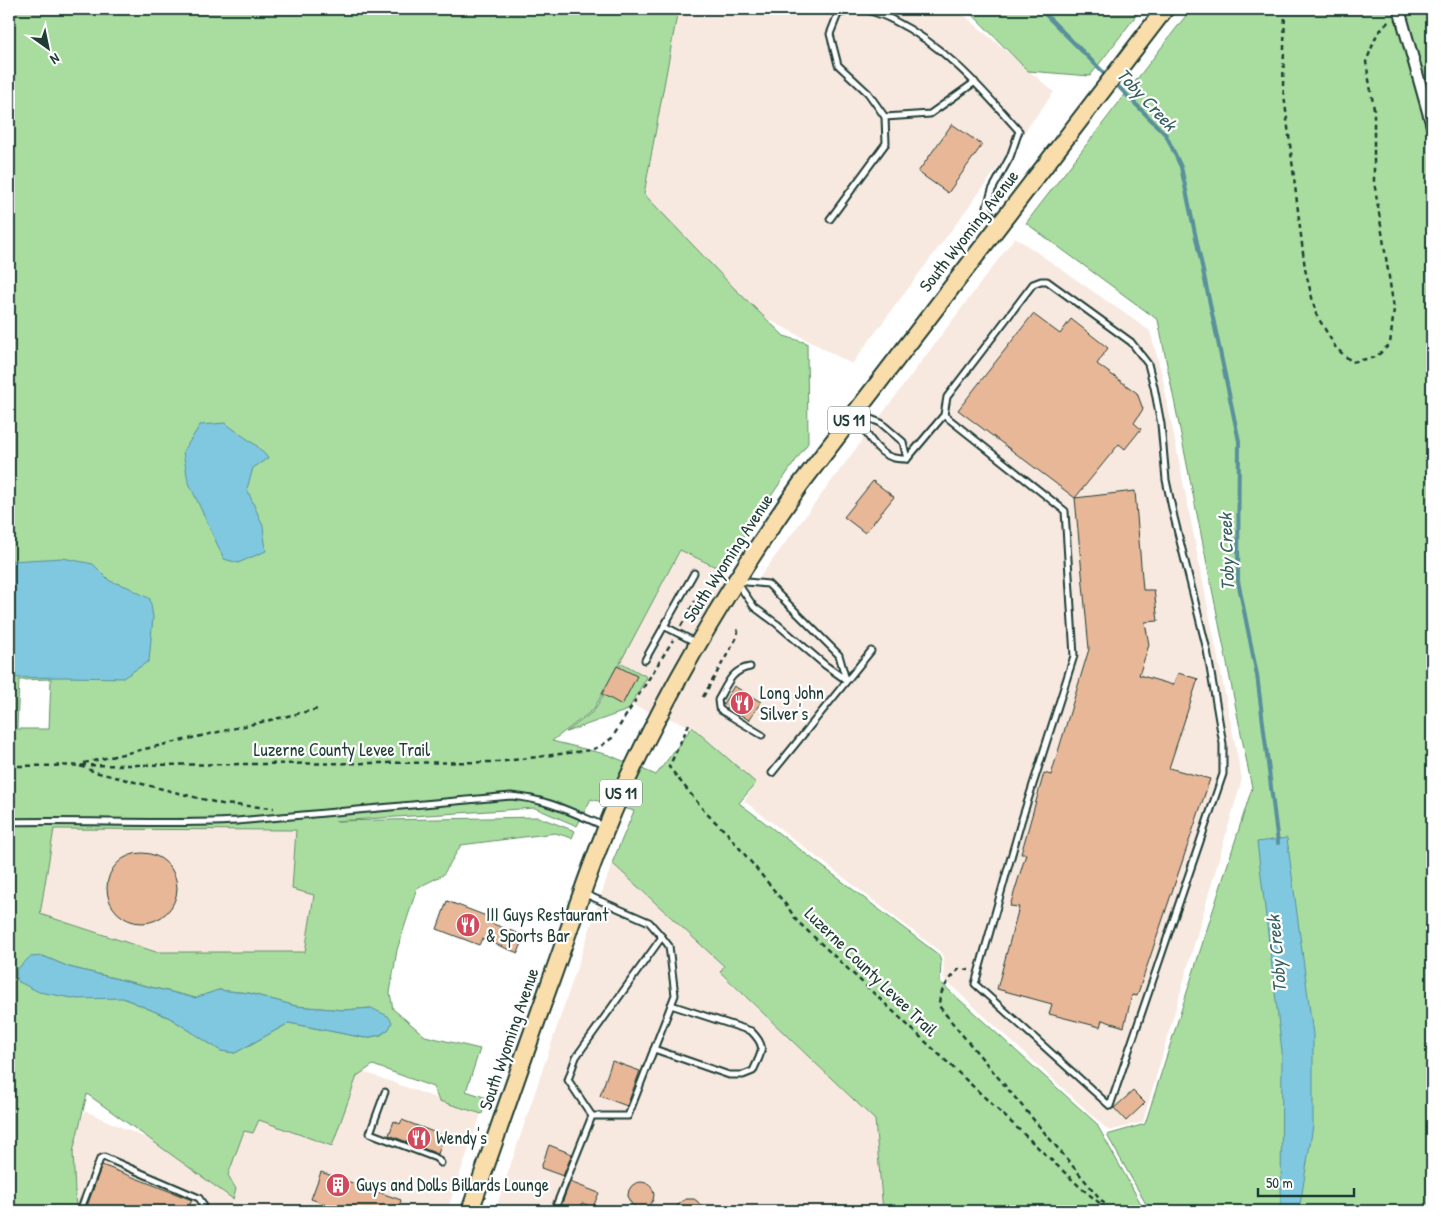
<svg xmlns="http://www.w3.org/2000/svg" width="1441" height="1220" font-family="'Patrick Hand',sans-serif">
  <rect width="100%" height="100%" fill="#fff"/>
  <filter id="ink" filterUnits="userSpaceOnUse"><feTurbulence type="fractalNoise" baseFrequency=".02" numOctaves="2"/><feDisplacementMap in="SourceGraphic" scale="10" xChannelSelector="R" yChannelSelector="G"/><feConvolveMatrix kernelMatrix="1 2 1 2 8 2 1 2 1" color-interpolation-filters="sRGB"/></filter>
  <g filter="url(#ink)">
    <g fill="#f8e9e0">
      <polygon points="645,9 957,9 1054,92 852,364 747,308 651,211 631,135"/>
      <polygon points="1015,237 1150,331 1162,375 1242,779 1143,1122 1109,1131 944,979 943,954 744,801 756,783 693,727 602,695 681,550 752,587"/>
      <polygon points="54,828 296,830 292,888 314,894 305,953 156,952 40,914"/>
      <polygon points="612,863 724,966 720,973 875,1120 883,1211 495,1211"/>
      <polygon points="347,1066 481,1114 447,1211 43,1211 85,1111 211,1167 238,1094"/>
    </g>
    <g fill="#a9dd9f" stroke="#648d6a" fill-rule="evenodd">
      <path d="M 9,9 L 682,9 L 677,15 L 644,194 L 733,287 L 784,336 L 807,343 L 808,443 L 720,569 L 680,550 L 621,661 L 593,710 L 552,741 L 609,755 L 656,775 L 692,727 L 756,783 L 739,803 L 939,955 L 941,962 L 940,982 L 1096,1123 L 1145,1211 L 883,1211 L 875,1120 L 720,972 L 724,966 L 612,863 L 634,811 L 591,799 L 577,826 L 535,808 L 335,821 L 538,817 L 575,831 L 572,838 L 555,833 L 461,845 L 443,875 L 417,888 L 397,950 L 390,993 L 393,1009 L 425,1036 L 480,1049 L 466,1091 L 487,1098 L 482,1114 L 439,1101 L 433,1087 L 373,1065 L 357,1076 L 332,1146 L 259,1120 L 253,1133 L 244,1131 L 228,1175 L 236,1189 L 233,1199 L 87,1094 L 73,1152 L 76,1211 L 9,1211 ZM 51,679 L 49,729 L 17,729 L 19,680 ZM 54,829 L 296,830 L 292,889 L 314,895 L 305,952 L 156,952 L 40,914 ZM 43,956 L 69,967 L 196,998 L 219,990 L 249,993 L 296,1006 L 344,1010 L 371,1008 L 389,1029 L 381,1035 L 365,1038 L 289,1023 L 235,1053 L 221,1051 L 170,1018 L 123,998 Z"/>
      <polygon points="967,9 1141,9 1090,76 1028,71"/>
      <polygon points="1191,9 1432,9 1432,1211 1150,1211 1107,1135 1145,1124 1252,788 1158,320 1026,223"/>
      <polygon points="622,663 647,677 628,710 566,732 594,711"/>
    </g>
    <g fill="#7fc8df" stroke="#59909b">
      <polygon points="225,423 257,446 268,458 253,468 247,489 263,526 266,551 238,563 224,559 188,481 183,452 200,425"/>
      <polygon points="63,558 93,564 110,581 128,587 150,599 153,617 149,661 123,678 64,677 9,678 9,561"/>
      <polygon points="1287,838 1313,1034 1313,1126 1299,1211 1279,1211 1281,1201 1282,1051 1257,842"/>
      <polygon points="43,956 69,967 195,998 218,990 249,993 296,1006 344,1010 371,1008 388,1016 392,1022 389,1029 380,1035 365,1038 289,1023 235,1053 221,1051 170,1018 123,998 77,999 39,992 17,981 16,970 30,957"/>
    </g>
    <g fill="none" stroke-linecap="round" stroke-linejoin="round">
      <g stroke="#59909b" stroke-width="4">
        <polyline points="1040,9 1108,77"/>
        <polyline points="1115,83 1166,135 1181,167 1239,441 1238,581 1257,675 1278,843"/>
      </g>
    </g>
    <g fill="#e7b798" stroke="#1f3d34">
      <polygon points="952,124 982,145 948,193 918,172"/>
      <polygon points="1033,314 1060,334 1071,319 1108,348 1097,364 1137,393 1143,409 1134,423 1141,429 1125,449 1119,444 1075,498 958,410"/>
      <polygon points="873,481 894,497 865,533 844,517"/>
      <polygon points="1135,491 1143,590 1154,590 1158,621 1145,622 1149,645 1139,675 1173,685 1178,673 1198,679 1169,768 1210,779 1137,996 1132,995 1124,1027 1102,1020 1100,1027 1049,1014 1052,1004 997,989 1019,907 1010,906 1026,854 1021,854 1044,773 1051,775 1089,649 1075,498"/>
      <polygon points="617,666 637,676 622,705 602,694"/>
      <polygon points="734,686 761,702 749,720 723,704"/>
      <circle cx="142" cy="888" r="35"/>
      <polygon points="447,901 489,917 488,922 525,936 518,953 482,939 479,945 437,929"/>
      <polygon points="612,1061 640,1071 627,1106 600,1096"/>
      <polygon points="1133,1091 1145,1103 1126,1121 1114,1108"/>
      <polygon points="402,1120 444,1136 438,1154 389,1135 394,1121 400,1124"/>
      <polygon points="549,1145 572,1154 563,1176 541,1168"/>
      <polygon points="102,1165 192,1200 187,1211 92,1211 86,1209"/>
      <polygon points="321,1172 401,1200 398,1211 346,1211 311,1199"/>
      <polygon points="570,1182 599,1193 593,1207 582,1203 579,1211 559,1211"/>
      <circle cx="641" cy="1195" r="13"/>
      <polygon points="686,1199 694,1199 697,1201 706,1211 674,1211 679,1203"/>
    </g>
    <g fill="none" stroke-linecap="round" stroke-linejoin="round">
      <g stroke="#1f3d34" stroke-width="9">
        <g id="service">
          <path d="M 864,9 C 874,12 884,15 893,20 C 944,45 982,89 1019,131 L 1010,157 L 992,190 L 987,206 L 996,224"/>
          <polyline points="885,117 930,114 975,82"/>
          <polyline points="830,219 886,143 885,117 868,93 838,65 830,34 838,14 852,9"/>
          <polyline points="858,414 881,423 903,442 907,459"/>
          <path d="M 856,415 C 863,428 876,453 891,457 C 896,459 902,459 907,459"/>
          <polyline points="907,459 944,415 947,397 1033,284 1041,281 1047,281 1131,342 1148,364 1154,387 1161,424 1166,480 1174,517 1207,650 1223,744 1223,774 1110,1106 975,984 1021,822 1074,656 1065,511 944,415"/>
          <polygon points="736,581 768,584 839,655 846,680 825,665 777,624 754,607"/>
          <polyline points="664,626 695,642"/>
          <polyline points="645,660 694,573"/>
          <path d="M 750,667 C 731,670 727,685 718,700 L 719,708 L 722,711 L 762,735"/>
          <polyline points="772,773 871,651"/>
          <path d="M 9,822 C 85,820 161,825 237,821 L 511,796 C 547,799 571,812 604,826"/>
          <path d="M 654,1049 L 729,1075 L 743,1075 L 753,1071 C 761,1052 768,1048 751,1031 L 671,1005"/>
          <polyline points="385,1092 370,1133 436,1158 441,1163"/>
          <polyline points="592,1116 628,1116 675,995 669,946 662,937"/>
          <polyline points="80,1211 100,1159 104,1157 199,1198 203,1204 200,1211"/>
          <polyline points="554,1211 592,1116 568,1080 576,1057 662,937 649,922 585,894"/>
        </g>
      </g>
      <g stroke="#1f3d34" stroke-width="14">
        <polyline id="minor" points="1399,9 1432,126"/>
      </g>
      <g stroke="#1f3d34" stroke-width="20">
        <path id="primary" d="M 470,1211 C 500,1125 530,1038 561,952 C 582,893 602,833 629,776 C 677,673 735,577 800,485 L 1165,9"/>
      </g>
      <g stroke="#1f3d34" stroke-width="2.5" stroke-dasharray="5 4" stroke-linecap="butt">
        <polyline points="1285,9 1283,86 1305,269 1316,314 1336,348 1352,362 1376,357 1390,344 1394,309 1374,181 1374,109 1366,62 1377,34 1390,20"/>
        <polyline points="681,626 695,601"/>
        <polyline points="703,697 736,639 738,632 736,626"/>
        <polyline points="689,724 669,767 706,813 727,833 787,906 797,921 1079,1186 1109,1211"/>
        <polyline points="84,763 318,709"/>
        <polyline points="9,766 498,762 591,750 601,746 612,738 673,640"/>
        <polyline points="80,766 95,772 222,804 274,808"/>
        <path d="M 969,970 L 959,969 C 949,980 939,990 939,1006 L 959,1031 L 1108,1208"/>
      </g>
      <use href="#service" stroke="#fff" stroke-width="5"/>
      <use href="#minor" stroke="#fff" stroke-width="10"/>
      <use href="#primary" stroke="#f9deab" stroke-width="16"/>
    </g>
  </g>
  <defs>
    <g id="restaurant-disc" transform="scale(1.25)"><circle r="9.5" fill="#d1495b" stroke="#fff"/><path d="M-5-6h1v4h1v-4h1v4h1v-4h1v5L-1.5 .5V6h-2V.5L-5-1ZM5-6V6H3V1.5H1.5Q1.5-4 5-6Z" fill="#fff"/></g>
    <g id="building-disc" transform="scale(1.25)"><circle r="9.5" fill="#d1495b" stroke="#fff"/><path d="M-4-6H4V6H1V3H-1V6H-4ZM-2.5-4.3h1.7v1.8h-1.7ZM.8-4.3h1.7v1.8H.8ZM-2.5-1h1.7V.8h-1.7ZM.8-1h1.7V.8H.8Z" fill="#fff"/></g>
  </defs>
  <g fill-rule="evenodd">
    <use href="#restaurant-disc" x="742" y="703"/>
    <use href="#restaurant-disc" x="468" y="925"/>
    <use href="#restaurant-disc" x="419" y="1138"/>
    <use href="#building-disc" x="338" y="1185"/>
  </g>
  <g text-anchor="middle" stroke-width="4.5" stroke-linejoin="round" paint-order="stroke">
    <g fill="#fff" stroke="#627771" stroke-width="1">
      <rect x="828" y="406.5" width="42" height="27" rx="4"/>
      <rect x="600" y="779.5" width="42" height="27" rx="4"/>
    </g>
    <g font-size="16" font-weight="bold" fill="#1f3d34">
      <text x="849" y="426">US 11</text>
      <text x="621" y="799">US 11</text>
    </g>
    <g font-size="18" fill="#1f3d34" stroke="#fff">
      <text transform="translate(969 231) rotate(-52)" y="6">South Wyoming Avenue</text>
      <text transform="translate(728 558) rotate(-57)" y="6">South Wyoming Avenue</text>
      <text x="342" y="756">Luzerne County Levee Trail</text>
      <text transform="translate(871 972) rotate(44)" y="6">Luzerne County Levee Trail</text>
      <text transform="translate(509 1039) rotate(-71)" y="6">South Wyoming Avenue</text>
    </g>
    <g font-size="18" fill="#1f3d34" stroke="#fff" text-anchor="start">
      <text x="760" y="699">Long John<tspan x="760" dy="21">Silver's</tspan></text>
      <text x="486" y="921">III Guys Restaurant<tspan x="486" dy="21">&amp; Sports Bar</tspan></text>
      <text x="436" y="1144">Wendy's</text>
      <text x="356" y="1191">Guys and Dolls Billards Lounge</text>
    </g>
    <g font-size="19" font-style="italic" fill="#37605f" stroke="#fff">
      <text transform="translate(1147 99) rotate(47)" y="7">Toby Creek</text>
      <text transform="translate(1226 552) rotate(-92)" y="7">Toby Creek</text>
      <text transform="translate(1276 954) rotate(-95)" y="7">Toby Creek</text>
    </g>
  </g>
  <rect width="1441" height="1220" fill="none" stroke="#fff" stroke-width="30"/>
  <rect x="15" y="15" width="1411" height="1190" fill="none" stroke="#1f3d34" stroke-width="2" filter="url(#ink)"/>
  <g transform="translate(48 48) rotate(147)" stroke="#ffffff" stroke-width="4" paint-order="stroke">
  <path d="M0-4L9 19L0 12L-9 19Z" fill="#1f3d34"/>
  <text y="-8" font-size="14" font-weight="bold" text-anchor="middle" fill="#1f3d34">N</text>
  </g>
  <path d="M1258 1188v8h96v-8" fill="none" stroke="#1f3d34" stroke-width="2.5"/>
  <text x="1266" y="1188" font-size="15" fill="#1f3d34" stroke="#ffffff" stroke-width="4" paint-order="stroke">50 m</text>
</svg>
